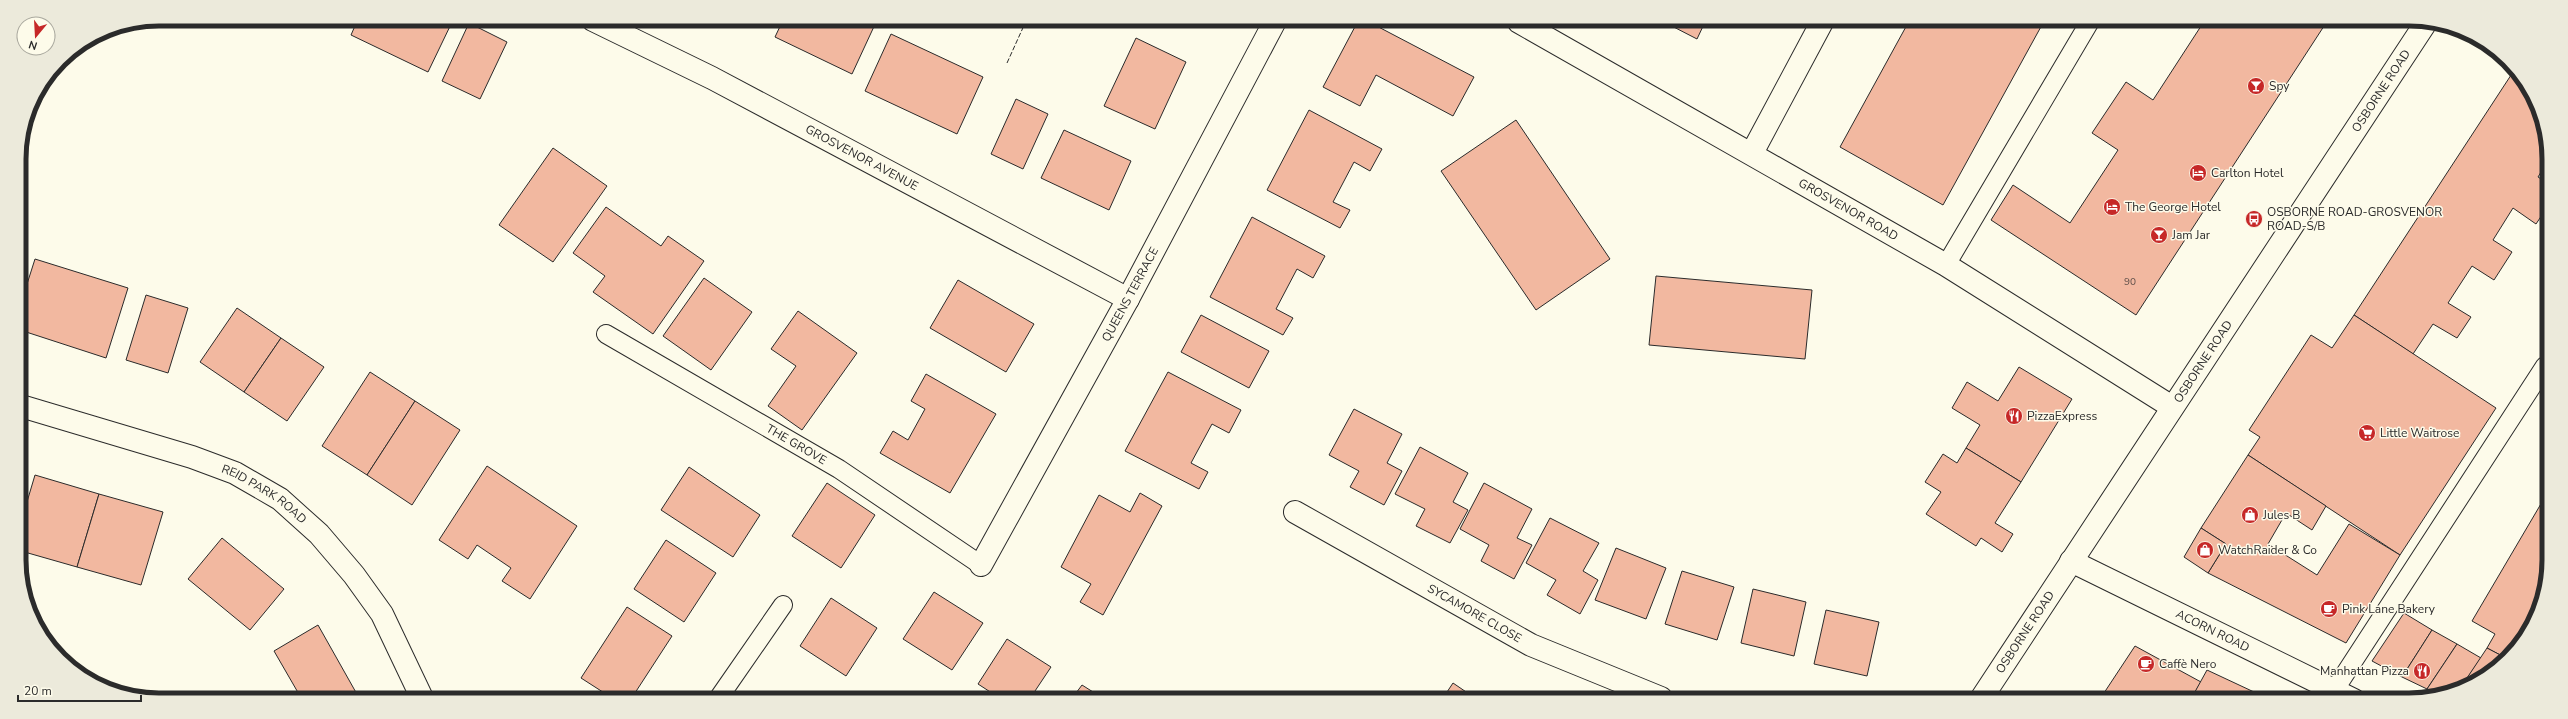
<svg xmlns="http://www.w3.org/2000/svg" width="2568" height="719" font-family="'Nunito Sans',sans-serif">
  <rect width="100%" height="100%" fill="#fdfbea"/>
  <g fill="#f2b8a0" stroke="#2b2b2b">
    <polygon points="358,19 453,20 428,72 351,35"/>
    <polygon points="783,20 877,20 852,74 775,37"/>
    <polygon points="1358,21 1369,22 1474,77 1453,116 1376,75 1360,106 1323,87"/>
    <polygon points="1664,22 1705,22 1697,39"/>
    <polygon points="469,23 507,42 480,99 442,81"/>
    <polygon points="1908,23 2043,23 1943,205 1840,147"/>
    <polygon points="2203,23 2326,23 2136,315 1991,220 2013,185 2070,223 2118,150 2092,133 2126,82 2153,100"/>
    <polygon points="891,34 983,77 957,134 865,91"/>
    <polygon points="1136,38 1186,62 1155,129 1104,106"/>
    <polygon points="2515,69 2546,132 2546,164 2538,177 2546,182 2546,209 2536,224 2513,208 2493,240 2512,252 2494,280 2472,266 2448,303 2471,317 2457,338 2433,324 2413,354 2354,315"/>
    <polygon points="1016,99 1048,114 1023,169 991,154"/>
    <polygon points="1309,110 1382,149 1370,171 1354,162 1333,202 1350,210 1340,228 1267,190"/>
    <polygon points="1516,120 1610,259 1536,310 1441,171"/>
    <polygon points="1064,130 1131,161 1109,210 1041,178"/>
    <polygon points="553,148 607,186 553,262 499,225"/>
    <polygon points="606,207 661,246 668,236 704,261 653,334 593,292 605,276 573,253"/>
    <polygon points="1252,217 1325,256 1313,278 1297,269 1276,309 1293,318 1283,335 1210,297"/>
    <polygon points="35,259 128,288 106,358 20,330 20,306"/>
    <polygon points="1656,276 1812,290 1805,359 1649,345"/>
    <polygon points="704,278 752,312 711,370 663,336"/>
    <polygon points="958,280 1034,324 1006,372 930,328"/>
    <polygon points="146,295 188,308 168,373 126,360"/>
    <polygon points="237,308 281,338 244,392 200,362"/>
    <polygon points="798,311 857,353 802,430 768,406 796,366 771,349"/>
    <polygon points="1201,315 1269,351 1249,388 1181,352"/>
    <polygon points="2354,315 2496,408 2400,555 2248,455 2260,437 2249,430 2311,335 2332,348"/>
    <polygon points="281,338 324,367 287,421 244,392"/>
    <polygon points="2019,367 2072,399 2021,482 1966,448 1980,425 1952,408 1967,382 1998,401"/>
    <polygon points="370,372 415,401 367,475 322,446"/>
    <polygon points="1168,372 1241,410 1229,433 1212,424 1191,463 1208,472 1199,489 1125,451"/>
    <polygon points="926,374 996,414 950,493 880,453 893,431 908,440 925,409 911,401"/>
    <polygon points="415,401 460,430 412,505 367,475"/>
    <polygon points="1354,409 1402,434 1387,463 1402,471 1384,505 1350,487 1359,471 1329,455"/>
    <polygon points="1420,447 1468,473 1453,502 1468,510 1450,543 1416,526 1425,509 1395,494"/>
    <polygon points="1966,448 2021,482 1995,523 2013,534 2002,552 1981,538 1976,546 1926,514 1941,492 1925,482 1943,454 1957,463"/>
    <polygon points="2248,455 2326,506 2312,530 2286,513 2268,544 2317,575 2349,524 2400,555 2346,643 2208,573 2226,544 2201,528"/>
    <polygon points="487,466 577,526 530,599 502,581 511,568 477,545 468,559 439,540"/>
    <polygon points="689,467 760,515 733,557 661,510"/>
    <polygon points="35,475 99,494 77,567 21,551 21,522"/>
    <polygon points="827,483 875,515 841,568 792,536"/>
    <polygon points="1484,483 1532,509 1517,538 1532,545 1514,579 1481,561 1489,545 1460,529"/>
    <polygon points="1140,493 1162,506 1103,615 1080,602 1091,584 1061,567 1099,495 1130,512"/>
    <polygon points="99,494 163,512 141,585 77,567"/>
    <polygon points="2545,497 2544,596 2525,637 2506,658 2487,648 2495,634 2472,621"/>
    <polygon points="1550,518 1599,543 1583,571 1598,580 1580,614 1547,595 1556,580 1526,563"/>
    <polygon points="2201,528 2226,544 2208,573 2184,557"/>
    <polygon points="222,538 284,589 250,630 188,579"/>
    <polygon points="666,540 716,573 684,622 634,589"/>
    <polygon points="1616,548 1666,568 1646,619 1595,600"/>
    <polygon points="1682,571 1734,587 1717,640 1665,624"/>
    <polygon points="1753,589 1806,602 1794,656 1741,643"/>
    <polygon points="934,592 983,623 952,670 903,639"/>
    <polygon points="831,598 877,628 846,676 800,646"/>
    <polygon points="627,607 672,636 633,696 609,696 581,678"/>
    <polygon points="1826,610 1879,622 1867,676 1814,664"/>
    <polygon points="2404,613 2432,630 2402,677 2372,661"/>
    <polygon points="318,625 358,696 300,696 274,651"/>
    <polygon points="2432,630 2457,644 2427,689 2402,677"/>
    <polygon points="1007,639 1051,667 1031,697 998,697 978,684"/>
    <polygon points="2457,644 2481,658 2459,690 2439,695 2427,689"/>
    <polygon points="2135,646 2201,682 2191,699 2100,699"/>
    <polygon points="2487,648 2506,658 2494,671 2459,690"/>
    <polygon points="2207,670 2269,699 2191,699"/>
    <polygon points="1453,683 1475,698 1443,698"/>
    <polygon points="1082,685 1101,697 1073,697"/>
  </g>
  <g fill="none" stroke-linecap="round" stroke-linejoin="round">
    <g stroke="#2b2b2b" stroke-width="20">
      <g id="lane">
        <polyline points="1946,265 2089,23"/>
        <path id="s1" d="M 606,334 L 839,469 L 981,565"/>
        <polyline points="720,696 783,605"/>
        <polyline points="2328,700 2545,366"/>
      </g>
    </g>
    <g stroke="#2b2b2b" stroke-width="24">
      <g id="street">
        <path id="s2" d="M 593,20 L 712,78 L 1128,299"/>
        <path id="s3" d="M 1519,22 L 1946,265 L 2172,407"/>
        <polyline points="1752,153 1822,22"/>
        <path id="s4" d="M 21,406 L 192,457 L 235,473 L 280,499 L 319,534 L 354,575 L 382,614 L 421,696"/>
        <path id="s5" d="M 1295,512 L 1531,645 L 1661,698"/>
        <path id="s6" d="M 2071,561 L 2354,700"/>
        <path id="s7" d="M 981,565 L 1128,299 L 1275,21"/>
      </g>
    </g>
    <g stroke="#2b2b2b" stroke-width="24">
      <g id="secondary">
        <path id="s8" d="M 1981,699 L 2425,24"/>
      </g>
    </g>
    <use href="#lane" stroke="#fdfbea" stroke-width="18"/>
    <use href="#street" stroke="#fdfbea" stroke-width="22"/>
    <use href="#secondary" stroke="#fdfbea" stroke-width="22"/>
    <g stroke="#2b2b2b" stroke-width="1" stroke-dasharray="5 2" stroke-linecap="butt">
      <polyline points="1007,63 1026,21"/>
      <polyline points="58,656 129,695"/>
    </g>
  </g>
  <defs>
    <g id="bar-disc" transform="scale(0.9)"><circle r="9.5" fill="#c62828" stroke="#fdfbea"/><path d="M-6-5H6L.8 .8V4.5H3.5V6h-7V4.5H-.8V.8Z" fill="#fff"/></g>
    <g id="hotel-disc" transform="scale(0.9)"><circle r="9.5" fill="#c62828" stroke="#fdfbea"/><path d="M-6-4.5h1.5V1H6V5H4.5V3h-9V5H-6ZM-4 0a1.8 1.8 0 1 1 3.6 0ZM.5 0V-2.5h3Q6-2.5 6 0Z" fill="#fff"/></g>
    <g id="bus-disc" transform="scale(0.9)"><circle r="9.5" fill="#c62828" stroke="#fdfbea"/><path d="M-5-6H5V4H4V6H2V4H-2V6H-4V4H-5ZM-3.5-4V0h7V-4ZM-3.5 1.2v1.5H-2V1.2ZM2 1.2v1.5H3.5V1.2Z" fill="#fff"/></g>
    <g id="restaurant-disc" transform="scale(0.9)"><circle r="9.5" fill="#c62828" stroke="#fdfbea"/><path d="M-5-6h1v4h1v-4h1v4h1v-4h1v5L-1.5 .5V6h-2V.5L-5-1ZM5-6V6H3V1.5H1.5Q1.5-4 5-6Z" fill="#fff"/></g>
    <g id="supermarket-disc" transform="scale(0.9)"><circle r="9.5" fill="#c62828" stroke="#fdfbea"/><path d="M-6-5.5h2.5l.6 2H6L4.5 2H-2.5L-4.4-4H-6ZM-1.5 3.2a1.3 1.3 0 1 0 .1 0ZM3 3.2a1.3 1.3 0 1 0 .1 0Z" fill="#fff"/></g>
    <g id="shop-disc" transform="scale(0.9)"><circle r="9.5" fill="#c62828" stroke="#fdfbea"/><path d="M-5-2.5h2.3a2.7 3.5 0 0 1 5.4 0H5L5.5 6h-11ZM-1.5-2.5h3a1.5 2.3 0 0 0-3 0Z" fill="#fff"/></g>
    <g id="cafe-disc" transform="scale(0.9)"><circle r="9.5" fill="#c62828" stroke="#fdfbea"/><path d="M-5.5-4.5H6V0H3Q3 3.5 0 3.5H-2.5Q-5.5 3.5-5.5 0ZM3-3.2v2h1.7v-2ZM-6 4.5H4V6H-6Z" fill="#fff"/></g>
  </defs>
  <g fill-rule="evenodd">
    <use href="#bar-disc" x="2256" y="86"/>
    <use href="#hotel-disc" x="2198" y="173"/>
    <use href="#hotel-disc" x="2112" y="207"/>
    <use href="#bus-disc" x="2254" y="219"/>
    <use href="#bar-disc" x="2159" y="235"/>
    <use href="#restaurant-disc" x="2014" y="416"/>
    <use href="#supermarket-disc" x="2367" y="433"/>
    <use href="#shop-disc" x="2250" y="515"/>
    <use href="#shop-disc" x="2205" y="550"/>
    <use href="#cafe-disc" x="2329" y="609"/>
    <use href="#cafe-disc" x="2146" y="664"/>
    <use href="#restaurant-disc" x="2422" y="671"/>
  </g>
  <g text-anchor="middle" stroke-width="3" stroke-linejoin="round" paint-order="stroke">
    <g font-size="10" fill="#5d4e48">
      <text x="2130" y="285">90</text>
    </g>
    <g font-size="12" fill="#2b2b2b" stroke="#fdfbea" text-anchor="start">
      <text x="2269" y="90">Spy</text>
      <text x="2211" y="177">Carlton Hotel</text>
      <text x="2125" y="211">The George Hotel</text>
      <text x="2267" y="216">OSBORNE ROAD-GROSVENOR<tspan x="2267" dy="14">ROAD-S/B</tspan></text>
      <text x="2172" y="239">Jam Jar</text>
      <text x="2027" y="420">PizzaExpress</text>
      <text x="2380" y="437">Little Waitrose</text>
      <text x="2263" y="519">Jules B</text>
      <text x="2218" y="554">WatchRaider &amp; Co</text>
      <text x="2342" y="613">Pink Lane Bakery</text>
      <text x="2159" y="668">Caffè Nero</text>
      <text x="2409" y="675" text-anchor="end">Manhattan Pizza</text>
    </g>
    <g font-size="12" fill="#2b2b2b" stroke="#fdfbea">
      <text dy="4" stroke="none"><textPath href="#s8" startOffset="728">OSBORNE ROAD</textPath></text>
      <text dy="4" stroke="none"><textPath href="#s2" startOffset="302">GROSVENOR AVENUE</textPath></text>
      <text dy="4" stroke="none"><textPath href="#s3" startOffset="379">GROSVENOR ROAD</textPath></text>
      <text dy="4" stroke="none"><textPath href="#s7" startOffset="309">QUEENS TERRACE</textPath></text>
      <text dy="4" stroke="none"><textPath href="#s8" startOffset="404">OSBORNE ROAD</textPath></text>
      <text dy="4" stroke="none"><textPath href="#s1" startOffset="220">THE GROVE</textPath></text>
      <text dy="4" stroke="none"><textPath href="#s4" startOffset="260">REID PARK ROAD</textPath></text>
      <text dy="4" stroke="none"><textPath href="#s5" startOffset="206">SYCAMORE CLOSE</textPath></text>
      <text dy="4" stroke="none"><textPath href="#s6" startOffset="158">ACORN ROAD</textPath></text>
      <text dy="4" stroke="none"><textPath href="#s8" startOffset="80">OSBORNE ROAD</textPath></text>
    </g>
  </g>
  <path d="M0 0H2568V719H0ZM159 26H2409A133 133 0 0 1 2542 159V560A133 133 0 0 1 2409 693H159A133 133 0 0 1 26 560V159A133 133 0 0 1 159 26Z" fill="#eceadb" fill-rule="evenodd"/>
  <path fill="none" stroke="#2b2b2b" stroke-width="5" d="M159 26H2409A133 133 0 0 1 2542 159V560A133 133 0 0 1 2409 693H159A133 133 0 0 1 26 560V159A133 133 0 0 1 159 26Z"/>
  <g transform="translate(36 36) rotate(198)"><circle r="19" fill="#fdfbea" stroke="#a9a89e"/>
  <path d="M0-3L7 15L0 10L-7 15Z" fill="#c62828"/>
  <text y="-6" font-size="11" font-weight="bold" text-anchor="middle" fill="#2b2b2b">N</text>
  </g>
  <path d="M18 695v6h123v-6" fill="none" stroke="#2b2b2b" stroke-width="2"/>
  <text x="24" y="695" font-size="12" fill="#2b2b2b" stroke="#fdfbea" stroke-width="3" paint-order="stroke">20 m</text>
</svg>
